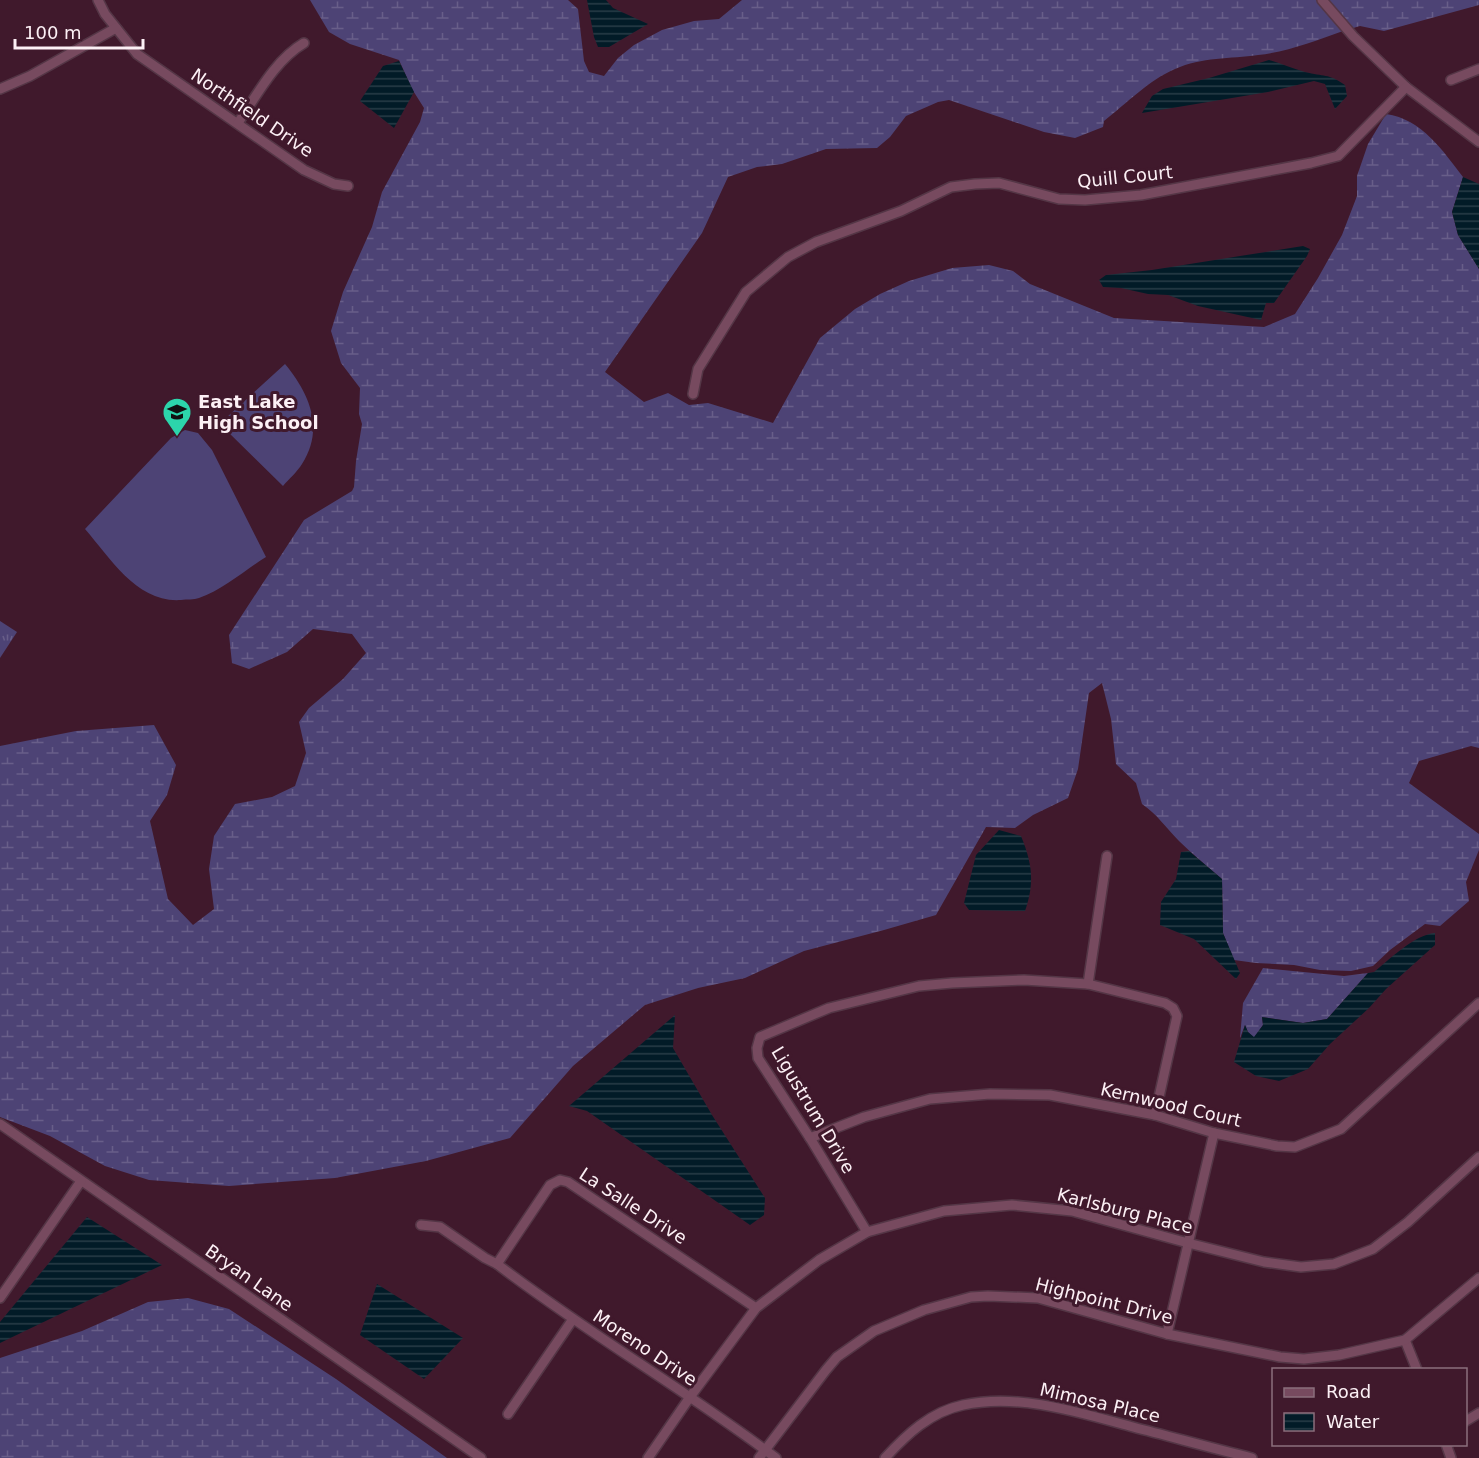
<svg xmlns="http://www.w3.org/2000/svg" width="1479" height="1458" font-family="'DejaVu Sans',sans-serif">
  <defs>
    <pattern id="wetland-marsh" width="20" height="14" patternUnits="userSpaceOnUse" patternTransform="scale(1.5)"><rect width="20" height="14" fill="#4d4375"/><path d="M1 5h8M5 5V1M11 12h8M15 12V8" fill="none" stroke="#685e89"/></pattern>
    <pattern id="park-tufts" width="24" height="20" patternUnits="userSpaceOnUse" patternTransform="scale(1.5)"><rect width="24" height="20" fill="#4d4375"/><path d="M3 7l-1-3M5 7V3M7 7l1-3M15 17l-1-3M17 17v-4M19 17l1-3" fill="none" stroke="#685e89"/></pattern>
    <pattern id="water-rules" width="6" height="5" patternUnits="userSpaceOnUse" patternTransform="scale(1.5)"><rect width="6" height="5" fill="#021b27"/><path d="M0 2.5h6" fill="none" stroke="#283c47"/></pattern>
  </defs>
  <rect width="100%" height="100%" fill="#40192c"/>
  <g fill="url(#wetland-marsh)">
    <path d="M 310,0 L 568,0 L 578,9 L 584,61 L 589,72 L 604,76 L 618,58 L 634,45 L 662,30 L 694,21 L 719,19 L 742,0 L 1316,0 L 1343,31 C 1315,41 1287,52 1258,55 C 1230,59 1202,57 1175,69 C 1149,80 1127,103 1104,121 L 1103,127 L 1075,138 L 1044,132 L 949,100 L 938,102 L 906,116 L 890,137 L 877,148 L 826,149 L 782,164 L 757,167 L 728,177 L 702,233 L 605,372 L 644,402 L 668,393 L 689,405 L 708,403 L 773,423 L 820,338 L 855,309 L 880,294 L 909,281 L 952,268 L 989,265 L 1013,271 L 1030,284 L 1114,318 L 1264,327 L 1295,314 L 1318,278 L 1342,235 L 1357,196 L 1357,176 L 1368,144 L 1386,114 C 1422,119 1443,151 1463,177 L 1452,212 L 1458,235 L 1479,269 L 1479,748 L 1471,746 L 1419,761 L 1409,783 L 1479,834 L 1479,850 L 1466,882 L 1469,901 L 1440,926 L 1425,924 L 1390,950 L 1373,966 L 1351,971 L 1320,970 L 1294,965 L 1256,963 L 1234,960 L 1223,933 L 1222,879 C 1207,866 1192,854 1179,841 C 1165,827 1158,815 1142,804 L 1136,783 L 1116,764 L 1111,719 L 1102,683 L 1089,693 L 1078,769 L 1068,798 L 1033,815 L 1015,828 L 986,827 L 936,915 L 884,930 L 804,951 L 745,978 L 698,988 L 645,1005 L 573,1066 L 510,1138 L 426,1161 L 335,1178 L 229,1186 L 149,1180 L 105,1166 L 50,1136 L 0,1117 L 0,746 L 76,731 L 154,725 L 176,765 L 167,795 L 150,821 L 168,899 L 193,925 L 214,909 L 209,869 L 214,836 L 235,804 L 272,797 L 295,786 L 306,753 L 299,722 L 309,708 L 343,679 L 366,653 L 352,634 L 313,629 L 287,652 L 249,669 L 232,663 L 229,635 L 304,520 L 352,491 L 354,487 L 356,461 L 362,424 L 359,414 L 360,388 L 341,363 L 331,331 L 343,292 L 372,227 L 382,192 L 420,122 L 424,108 L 412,89 L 399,60 L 350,44 L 329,32 Z"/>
    <polygon points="1329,0 1479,0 1479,5 1384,31 1360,26 1353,28"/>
    <polygon points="1263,968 1344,976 1368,973 1327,1019 1303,1023 1262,1017 1263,1025 1254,1038 1248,1032 1245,1025 1240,1038 1243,1003"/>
    <polygon points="188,1298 229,1309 336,1379 447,1458 0,1458 0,1358 82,1331 148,1302"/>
  </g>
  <polygon fill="url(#park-tufts)" points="0,621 17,632 0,658"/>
  <g fill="#4d4375">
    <path d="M 285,364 C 309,393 325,428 302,464 C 297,472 289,479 283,486 L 226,430 L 226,418 Z"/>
    <path d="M 185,430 L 198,433 L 212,450 L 266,557 C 245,570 223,590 199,598 C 194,600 187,599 181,600 C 137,603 111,559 85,529 L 171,438 Z"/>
  </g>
  <g fill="url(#water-rules)">
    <polygon points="587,0 606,0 613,8 648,24 609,47 598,47 594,37"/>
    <path d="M 1269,60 C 1281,63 1293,69 1305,72 C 1324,77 1328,73 1345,85 L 1347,96 L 1335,109 L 1325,84 L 1314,81 L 1268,92 L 1142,113 L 1152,96 L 1163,89 L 1209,78 Z"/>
    <polygon points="399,61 414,92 394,128 360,101 383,66"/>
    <polygon points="1463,177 1479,184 1479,269 1458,235 1452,212"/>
    <polygon points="1303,246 1310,249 1307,256 1274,303 1266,303 1261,320 1198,306 1168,295 1148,294 1121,288 1103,287 1099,280 1106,275 1152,270"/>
    <path d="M 999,830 L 1021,836 C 1032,863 1035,882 1025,911 L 969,910 L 964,903 L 976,855 Z"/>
    <polygon points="1189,851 1222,879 1223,933 1240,973 1236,979 1194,939 1160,925 1161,902 1176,879 1181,852"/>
    <path d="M 1435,933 L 1435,945 L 1386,989 L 1369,1008 L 1330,1044 L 1308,1069 L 1279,1081 L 1256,1076 L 1234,1062 L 1245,1025 L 1248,1032 L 1254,1037 L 1263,1025 L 1262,1017 L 1303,1023 L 1327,1019 L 1368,973 L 1374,972 C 1390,959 1414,935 1435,933 Z"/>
    <polygon points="675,1015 673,1048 712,1115 765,1198 764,1215 750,1225 587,1111 569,1106"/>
    <polygon points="87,1217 162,1265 0,1343 0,1322"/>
    <polygon points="377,1284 463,1338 424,1379 360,1335"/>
  </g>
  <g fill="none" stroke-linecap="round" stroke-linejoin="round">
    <g stroke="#543646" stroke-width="12">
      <g id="minor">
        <polyline points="98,0 105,14 137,54 304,170 334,184 348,186"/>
        <polyline points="1322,0 1353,36 1406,87 1479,142"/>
        <polyline points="1451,80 1479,69"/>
        <polyline points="0,89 30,76 116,28"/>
        <path d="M 238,123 C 257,95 275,60 304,43"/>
        <polyline points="693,394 698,369 746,292 788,257 816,242 901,211 951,187 975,184 999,183 1059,199 1085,200 1141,195 1311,163 1338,156 1406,87"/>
        <polyline points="1088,984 1107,856"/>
        <polyline points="0,1124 481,1458"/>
        <polyline points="810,1138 864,1117 930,1099 990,1094 1050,1095 1155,1115 1214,1133 1277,1146 1295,1147 1341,1129 1479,1003"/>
        <path d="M 421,1225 L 440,1227 L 485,1258 L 497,1264 C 587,1333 686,1390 776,1458"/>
        <polyline points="867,1232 810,1138 758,1058 757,1048 760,1037 829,1008 919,986 952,983 1024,980 1088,984 1165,1003 1173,1008 1177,1016 1155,1115"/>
        <polyline points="497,1264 550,1185 560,1180 568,1182 756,1308"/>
        <polyline points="0,1298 81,1181"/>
        <polyline points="1167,1334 1214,1133"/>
        <polyline points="1405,1340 1417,1370"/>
        <polyline points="508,1414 573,1319"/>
        <polyline points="1466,1421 1479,1413"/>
        <polyline points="1446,1444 1451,1458"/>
        <polyline points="648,1458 690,1397 756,1308 819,1260 867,1232 944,1211 1012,1205 1072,1211 1188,1243 1264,1262 1301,1267 1334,1264 1373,1249 1408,1222 1479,1157"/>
        <polyline points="759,1458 826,1370 837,1357 874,1331 924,1310 971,1297 988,1296 1038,1298 1167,1334 1280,1357 1304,1359 1339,1355 1405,1340 1479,1278"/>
        <path d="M 885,1458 C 906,1435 930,1412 963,1405 C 1019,1393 1078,1412 1133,1427 C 1172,1437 1212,1448 1252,1458"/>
      </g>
    </g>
    <use href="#minor" stroke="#774a5f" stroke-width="9"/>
  </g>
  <defs>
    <g id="school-pin" transform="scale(1.5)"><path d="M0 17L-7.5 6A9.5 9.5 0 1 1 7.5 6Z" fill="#2cd5ab" stroke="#40192c"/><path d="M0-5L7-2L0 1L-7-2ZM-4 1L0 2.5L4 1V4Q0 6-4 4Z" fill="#111"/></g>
  </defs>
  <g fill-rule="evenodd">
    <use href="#school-pin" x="177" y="412"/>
  </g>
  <g text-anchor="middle" stroke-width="6" stroke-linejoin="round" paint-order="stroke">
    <g font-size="18" fill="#fcf0f5" stroke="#40192c">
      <text transform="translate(252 113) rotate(34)" y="6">Northfield Drive</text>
      <text transform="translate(1125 177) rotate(-6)" y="6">Quill Court</text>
      <text transform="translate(1171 1105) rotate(13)" y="6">Kernwood Court</text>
      <text transform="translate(813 1110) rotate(59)" y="6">Ligustrum Drive</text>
      <text transform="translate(633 1206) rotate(33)" y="6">La Salle Drive</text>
      <text transform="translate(1125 1211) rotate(14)" y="6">Karlsburg Place</text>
      <text transform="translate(249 1278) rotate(35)" y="6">Bryan Lane</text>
      <text transform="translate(1104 1301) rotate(14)" y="6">Highpoint Drive</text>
      <text transform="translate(645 1348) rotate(34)" y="6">Moreno Drive</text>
      <text transform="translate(1100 1403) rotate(13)" y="6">Mimosa Place</text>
    </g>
    <g font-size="18" font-weight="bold" fill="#fcf0f5" stroke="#40192c" text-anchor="start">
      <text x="198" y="408">East Lake<tspan x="198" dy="21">High School</tspan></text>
    </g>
  </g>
  <rect x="1272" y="1368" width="195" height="78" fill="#40192c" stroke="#8b6f7c" stroke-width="1.5"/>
  <rect x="1284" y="1388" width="30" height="9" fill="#774a5f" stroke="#8b6f7c" stroke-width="1.5"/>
  <text x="1326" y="1398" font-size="18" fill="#fcf0f5">Road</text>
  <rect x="1284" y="1413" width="30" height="18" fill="url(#water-rules)" stroke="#8b6f7c" stroke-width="1.5"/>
  <text x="1326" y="1428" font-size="18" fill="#fcf0f5">Water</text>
  <path d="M15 39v9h128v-9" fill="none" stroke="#fcf0f5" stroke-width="3"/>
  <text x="24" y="39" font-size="18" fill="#fcf0f5" stroke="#40192c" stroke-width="4.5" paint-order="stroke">100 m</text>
</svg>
